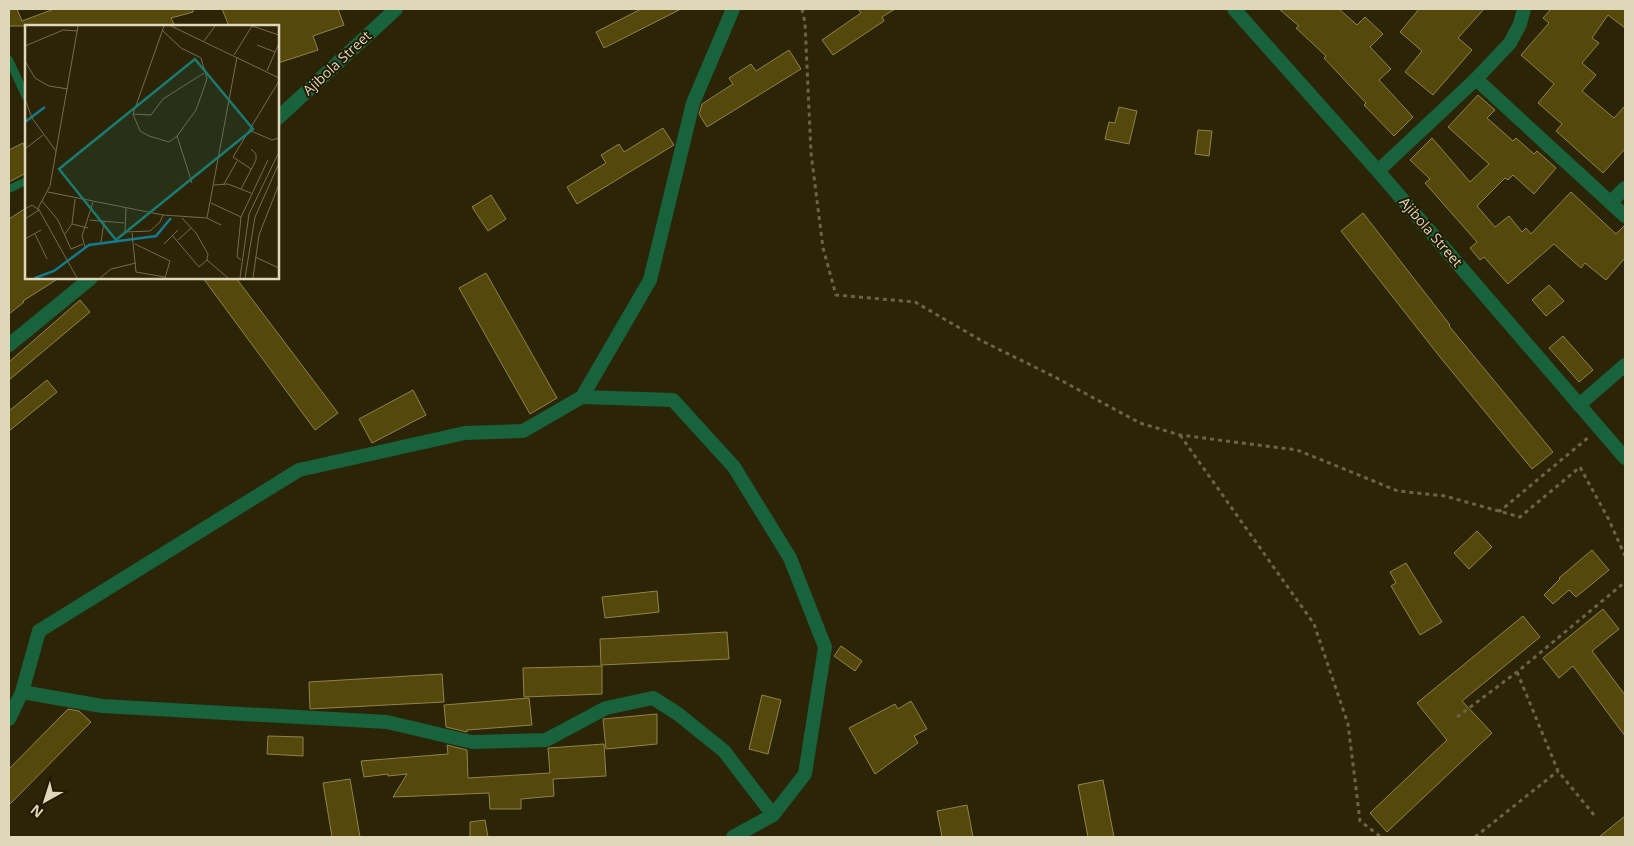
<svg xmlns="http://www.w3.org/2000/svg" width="1634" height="846" font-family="'Open Sans',sans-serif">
  <rect width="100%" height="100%" fill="#2b2406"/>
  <g fill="#55480b" stroke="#90834b">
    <polygon points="9,9 17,9 22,21 54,9 193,9 193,12 171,18 175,26 9,26"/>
    <polygon points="222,9 338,9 344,25 313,36 318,50 278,63 278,26 229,26"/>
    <polygon points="641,9 681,9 604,48 596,32"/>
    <polygon points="858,9 895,9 882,17 884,21 833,55 822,40 861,13"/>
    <polygon points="1279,9 1339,9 1357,25 1365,17 1383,34 1370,47 1391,69 1379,80 1413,117 1394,136 1364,105 1366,103 1324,58 1326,56 1296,28 1299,26"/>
    <polygon points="1419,9 1484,9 1458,38 1472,50 1433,95 1405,72 1422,51 1400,32"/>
    <polygon points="1551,9 1625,9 1625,28 1608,15 1592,38 1599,43 1582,63 1596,75 1582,91 1614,118 1625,106 1625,149 1603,173 1556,131 1562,124 1538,103 1554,84 1521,55 1549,23 1543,18"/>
    <polygon points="789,50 801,69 707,127 699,114 702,104 733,84 729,78 751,64 756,71"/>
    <polygon points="1478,95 1495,110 1487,118 1513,141 1516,138 1534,154 1537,151 1556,168 1534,194 1513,175 1508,180 1505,178 1477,206 1495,227 1509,216 1522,232 1526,228 1531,234 1571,192 1616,234 1625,225 1625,258 1606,280 1585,263 1581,268 1554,244 1508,284 1484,257 1480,260 1470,248 1477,242 1425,183 1430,179 1410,160 1432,138 1470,182 1489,164 1448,127"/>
    <polygon points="1119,107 1137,111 1129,144 1105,139 1109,122 1115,123"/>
    <polygon points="663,128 674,145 577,204 567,187 606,163 601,155 619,144 624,152"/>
    <polygon points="1198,130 1212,131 1209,156 1195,154"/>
    <polygon points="23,143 26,150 26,173 9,182 9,150"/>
    <polygon points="491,195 506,219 488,231 472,207"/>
    <polygon points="26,208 26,278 59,278 23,301 24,302 9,314 9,219"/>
    <polygon points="1363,213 1450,325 1449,326 1553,452 1532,469 1440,357 1341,231"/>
    <polygon points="486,273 557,398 530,414 459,288"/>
    <polygon points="203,278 236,278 338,413 315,430"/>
    <polygon points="1549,285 1564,301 1546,316 1532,300"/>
    <polygon points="80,300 90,312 9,380 9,362"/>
    <polygon points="1563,336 1593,370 1579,382 1549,348"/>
    <polygon points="47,380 57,392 9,431 9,411"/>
    <polygon points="413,390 426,415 372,443 359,419"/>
    <polygon points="1477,531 1492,547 1469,569 1454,553"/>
    <polygon points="1592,550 1609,570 1576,597 1569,590 1553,604 1544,595 1560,579 1559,578"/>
    <polygon points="1406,563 1442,622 1420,635 1391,586 1396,583 1390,572"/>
    <polygon points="657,591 659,612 605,618 602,597"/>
    <polygon points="1603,609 1619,629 1592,651 1625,695 1625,736 1573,666 1559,678 1543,658"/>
    <polygon points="1523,616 1540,637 1462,701 1492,733 1387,832 1370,813 1447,740 1417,703"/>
    <polygon points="727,632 729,659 601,665 600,639"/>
    <polygon points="841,646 862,661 855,671 834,656"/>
    <polygon points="602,666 602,694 524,697 523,668"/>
    <polygon points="442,674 444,702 310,709 309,682"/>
    <polygon points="762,695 781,700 768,754 749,749"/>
    <polygon points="529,698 532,725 467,730 467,732 446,727 444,705"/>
    <polygon points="911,701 927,729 914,736 918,743 875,774 849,728 895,704 898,709"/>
    <polygon points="68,709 79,711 91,722 9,805 9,769"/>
    <polygon points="657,714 657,744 606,749 603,719"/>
    <polygon points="268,736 303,737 303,756 267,754"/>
    <polygon points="604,744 606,776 553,779 554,796 521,799 521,809 490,809 489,793 393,797 407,774 388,776 388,774 364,777 361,761 448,754 447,745 467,750 468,778 550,773 548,748"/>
    <polygon points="350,779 360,837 332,837 323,783"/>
    <polygon points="1103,780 1114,837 1088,837 1078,785"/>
    <polygon points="967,805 973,837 942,837 937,811"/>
    <polygon points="1625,816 1625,837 1599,837"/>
    <polygon points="485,820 488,837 470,837 470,822"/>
  </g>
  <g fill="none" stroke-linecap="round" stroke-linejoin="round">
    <g stroke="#6b6446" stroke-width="3" stroke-dasharray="4 4" stroke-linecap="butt">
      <polyline points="802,9 805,23 811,153 823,248 836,295 915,302 982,341 1053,376 1140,423 1180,435 1297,450 1398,491 1445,496 1520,517 1580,467 1609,520 1625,556"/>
      <polyline points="1180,435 1314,624 1348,724 1360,821 1381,837"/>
      <polyline points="1498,510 1500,511 1590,436"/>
      <polyline points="1517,672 1558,771 1594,815"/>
      <polyline points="1457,717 1517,672 1625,582"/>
      <polyline points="1475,837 1558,771"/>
    </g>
    <g stroke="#18623c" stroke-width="8">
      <polyline points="9,60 26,97"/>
      <polyline points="9,189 26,181"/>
    </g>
    <g stroke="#18623c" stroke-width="14">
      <polyline points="1234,9 1378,171 1625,458"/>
      <polyline points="1476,79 1625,216"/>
      <polyline points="278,118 396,9"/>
      <polyline points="1378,171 1476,79 1510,43 1520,24 1524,9"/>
      <polyline points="1611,202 1625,188"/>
      <polyline points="9,345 91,278"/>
      <polyline points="582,397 673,400 734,467 790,558 825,647 805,774 773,815"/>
      <polyline points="1579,405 1625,365"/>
      <polyline points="22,692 102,706 387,722 472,742 546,740 606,708 653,698 678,714 724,751 773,815 733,837"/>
      <polyline points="9,719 22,692 39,631 299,470 465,433 523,431 582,397 650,280 693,103 733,9"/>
    </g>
  </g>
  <g text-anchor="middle" stroke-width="4" stroke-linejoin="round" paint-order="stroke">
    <g font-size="14" fill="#ded7ba" stroke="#211a00">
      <text transform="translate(337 63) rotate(-43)" y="5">Ajibola Street</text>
      <text transform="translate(1431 232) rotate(49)" y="5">Ajibola Street</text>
    </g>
  </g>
  <g transform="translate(25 25)">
    <rect width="254" height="254" fill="#2b2406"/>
    <path fill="none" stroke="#127b90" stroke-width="2.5" d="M 0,97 L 20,82M 10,253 L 29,246 L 64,220 L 131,211 L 146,193"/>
    <path fill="none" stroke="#736c4e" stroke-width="1" d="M 139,1 L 108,89 L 126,90 L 138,74 L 179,48M 146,1 L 254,53M 137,5 L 156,23 L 176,33 L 182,54 L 171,85 L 152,111 L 167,158M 179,16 L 190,1M 232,20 L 250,27M 0,21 L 38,5 L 53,6M 209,30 L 227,1 L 254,10M 0,36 L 10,53 L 24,61 L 43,64M 242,46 L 254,18M 0,74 L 7,93 L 31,126M 108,89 L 115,106 L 124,111 L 144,117 L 152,111M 226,106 L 247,115 L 254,113M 0,124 L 18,110M 226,144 L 208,132 L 254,56M 199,159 L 212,136M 189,160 L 203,159 L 226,168M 216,164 L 231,135 L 231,129 L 226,124M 23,167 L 138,190 L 182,193M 17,176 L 33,195 L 46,224 L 58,219M 186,178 L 216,192M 101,183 L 100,207 L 125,206 L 135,197 L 138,190M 0,184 L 7,180 L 14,185 L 0,194M 157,193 L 171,208 L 183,229 L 182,235 L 203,253M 182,193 L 212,32M 182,193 L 196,200M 65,195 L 99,198M 47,199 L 63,203M 107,208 L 111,247 L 140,252M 10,209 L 22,234M 40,209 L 47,199 L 50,174M 147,210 L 174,242 L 182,235M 0,214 L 16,205M 153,215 L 166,203M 76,217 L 79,197M 110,219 L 145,236 L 140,253M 139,219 L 153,205M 60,222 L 57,211 L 68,177M 230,232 L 254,243M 216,235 L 212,232 L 216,192 L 243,135M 52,253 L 13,183 L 25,161 L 53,1M 75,253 L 86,244 L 111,238M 215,253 L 224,189 L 254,127M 220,253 L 230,192 L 254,138M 228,253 L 234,210 L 254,159"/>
    <path fill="#197b72" fill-opacity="0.15" stroke="#197b72" stroke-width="2.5" d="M 170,34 L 228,104 L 91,215 L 34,144 Z"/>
    <rect width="254" height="254" fill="none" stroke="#ded7ba" stroke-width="2.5"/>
  </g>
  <rect width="1634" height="846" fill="none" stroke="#ded7ba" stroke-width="20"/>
  <g transform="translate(45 801) rotate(219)" stroke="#211a00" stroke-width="4" paint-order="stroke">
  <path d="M0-4L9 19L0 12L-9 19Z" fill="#ded7ba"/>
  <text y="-8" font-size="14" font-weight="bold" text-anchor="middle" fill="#ded7ba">N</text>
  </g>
</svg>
